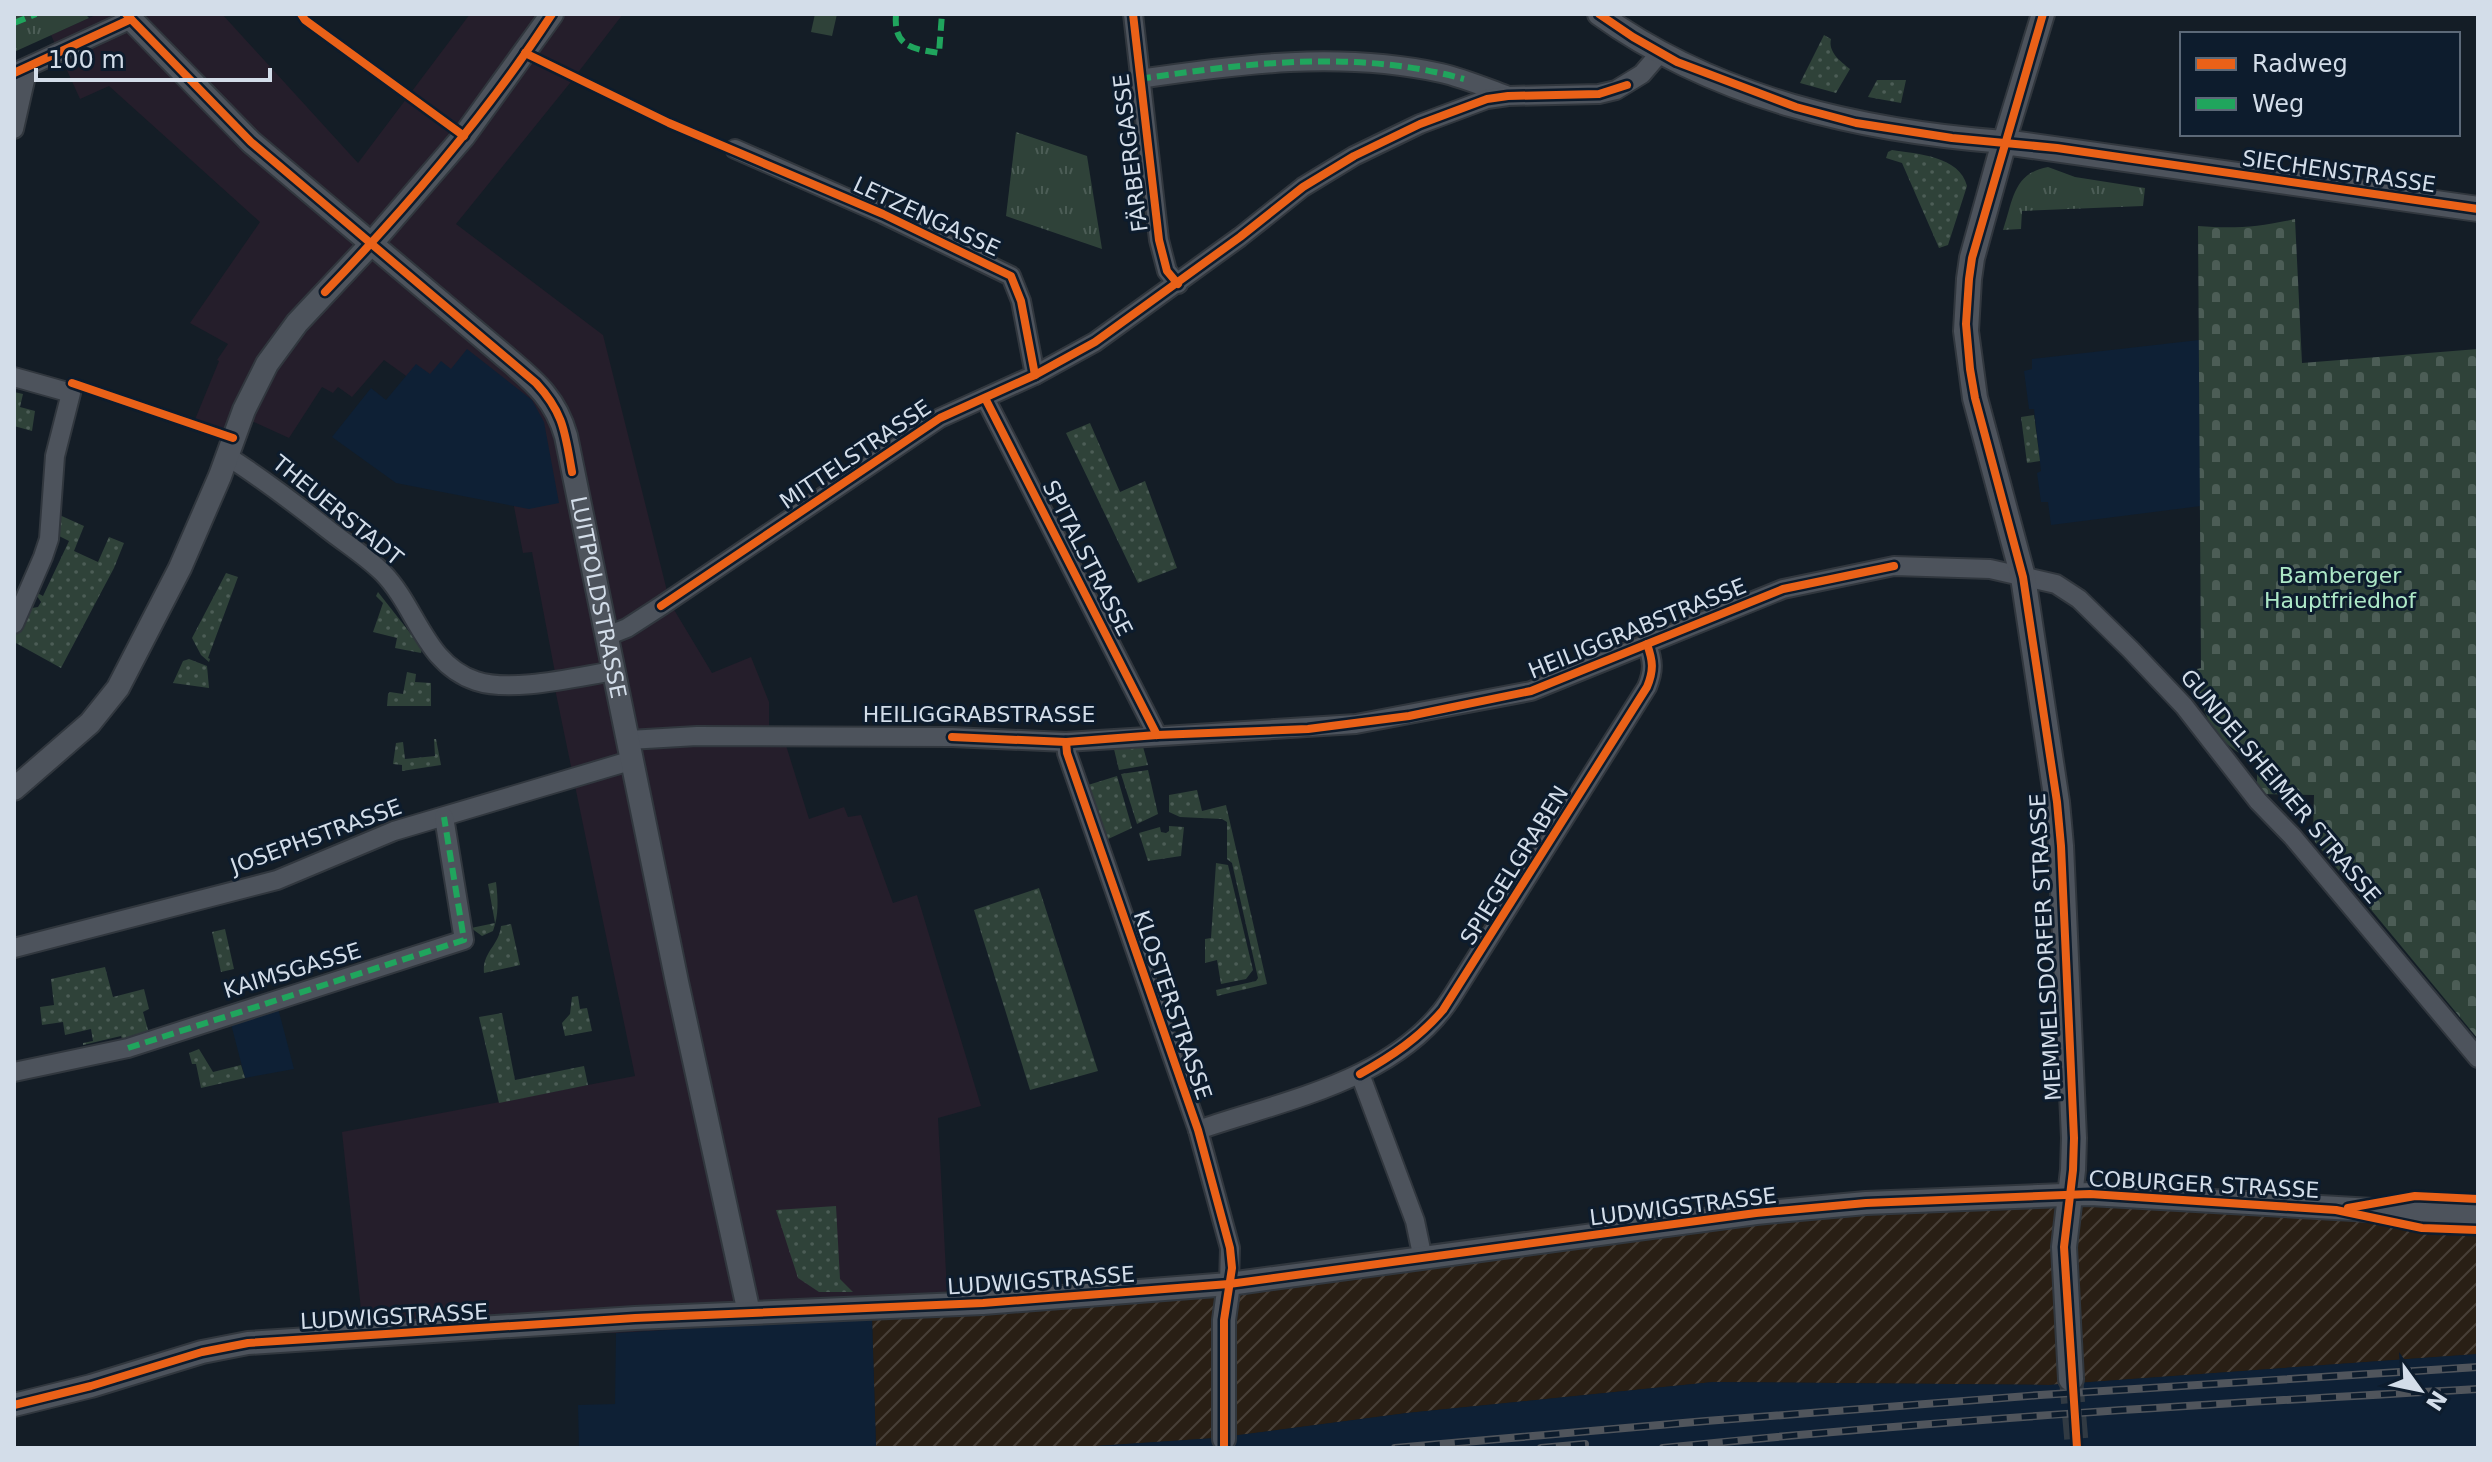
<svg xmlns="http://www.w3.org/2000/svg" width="2492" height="1462" font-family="'DejaVu Sans',sans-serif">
  <defs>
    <pattern id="industrial-furrows" width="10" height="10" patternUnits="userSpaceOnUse" patternTransform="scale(2)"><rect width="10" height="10" fill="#291f15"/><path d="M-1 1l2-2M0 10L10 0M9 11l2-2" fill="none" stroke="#473f37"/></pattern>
    <pattern id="grass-dots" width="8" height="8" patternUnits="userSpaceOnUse" patternTransform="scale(2)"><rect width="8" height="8" fill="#2f4239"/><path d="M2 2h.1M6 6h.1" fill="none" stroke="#4c5d56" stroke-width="1.8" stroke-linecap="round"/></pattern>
    <pattern id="cemetery-stones" width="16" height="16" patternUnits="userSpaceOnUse" patternTransform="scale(2)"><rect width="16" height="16" fill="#2f4239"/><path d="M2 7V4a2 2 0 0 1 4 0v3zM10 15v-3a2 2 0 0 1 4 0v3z" fill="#4c5d56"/></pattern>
    <pattern id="park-tufts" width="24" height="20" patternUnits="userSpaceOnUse" patternTransform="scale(2)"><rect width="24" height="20" fill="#2f4239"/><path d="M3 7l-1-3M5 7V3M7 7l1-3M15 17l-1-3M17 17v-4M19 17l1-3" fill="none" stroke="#4c5d56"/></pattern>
  </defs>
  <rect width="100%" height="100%" fill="#141d26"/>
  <polygon fill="#251e2b" points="98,14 222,14 358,163 470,14 623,14 570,83 456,224 603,335 670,603 712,673 751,657 769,702 769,739 784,739 809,819 844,807 848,817 861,815 893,903 917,895 981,1106 938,1118 947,1291 872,1318 616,1333 363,1328 342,1132 635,1076 554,684 557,683 532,552 523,553 502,445 384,360 352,397 338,387 333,393 322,387 289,438 243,417 233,434 194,422 219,361 217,360 228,344 190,323 260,222 109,86 80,99 51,35"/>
  <polygon fill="url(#industrial-furrows)" points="1937,1193 2478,1215 2478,1354 2049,1385 1713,1382 1407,1413 1216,1438 1066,1448 876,1448 872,1318 947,1291 1231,1281"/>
  <g fill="#0e2035">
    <polygon points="2199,340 2201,506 2051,525 2048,502 2041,502 2037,473 2041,471 2034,409 2029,409 2024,371 2032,369 2032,359"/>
    <polygon points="467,349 532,400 544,422 559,503 529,509 396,483 332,437 371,388 386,400 416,364 430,374 441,361 451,369"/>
    <polygon points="278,1008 294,1069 245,1078 230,1020"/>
    <polygon points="872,1318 876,1448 579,1448 578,1405 615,1404 616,1333"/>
    <polygon points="2478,1354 2478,1448 1066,1448 1216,1438 1407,1413 1713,1382 2049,1385"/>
  </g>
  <g fill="url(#grass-dots)">
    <path d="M 1824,35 L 1831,39 C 1828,52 1840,61 1850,69 L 1836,93 L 1800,83 Z"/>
    <polygon points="1877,80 1906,80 1901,103 1868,97"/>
    <path d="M 1892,150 C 1917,154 1960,156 1967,186 L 1948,245 L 1939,248 L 1902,163 L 1886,158 L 1888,152 Z"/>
    <polygon points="14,392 23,394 20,407 35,411 32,431 14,426"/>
    <polygon points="2034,415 2040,461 2027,463 2021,417"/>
    <polygon points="1090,423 1120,492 1145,481 1177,568 1138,583 1066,433"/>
    <polygon points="55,513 84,526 74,551 98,562 109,537 124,543 114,568 61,668 14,642 14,634 28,603 32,608 38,607 41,602 37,596 31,597 34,591 43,596 69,541 55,534"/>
    <polygon points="226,573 238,577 208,658 210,659 209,662 201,655 192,638"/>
    <polygon points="378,592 422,648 421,653 395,648 397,638 373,632 383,603 376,596"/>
    <polygon points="189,659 207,666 209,688 173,683 183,661"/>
    <polygon points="407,672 416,674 415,682 431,683 431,706 387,706 388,694 390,692 403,694"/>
    <polygon points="434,739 436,739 441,765 402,771 402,765 393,764 396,743 403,742 405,759 435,756"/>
    <polygon points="1142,743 1148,765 1119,770 1113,745"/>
    <polygon points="1148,770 1158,814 1137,824 1121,774"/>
    <polygon points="1117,776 1132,828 1106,840 1088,785"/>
    <polygon points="1197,790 1202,811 1226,805 1267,984 1217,996 1216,990 1256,981 1258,978 1232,863 1227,859 1227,822 1222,819 1180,817 1169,812 1169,795"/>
    <polygon points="1169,826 1184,827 1181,856 1148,861 1139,833 1160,827 1161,832 1166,833 1169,831"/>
    <polygon points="1216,863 1228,865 1253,970 1246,979 1221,984 1217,960 1205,963 1205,939 1211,938"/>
    <path d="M 496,882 C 498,899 499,915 493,931 L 482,936 L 471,928 L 495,923 L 488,884 Z"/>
    <polygon points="1039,888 1098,1071 1030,1090 974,910"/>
    <path d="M 511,924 L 520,965 L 484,973 C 482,952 499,946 501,926 Z"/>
    <polygon points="225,929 234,969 221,972 212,932"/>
    <polygon points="105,967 113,997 144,989 149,1009 143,1012 150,1037 124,1045 121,1036 83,1045 83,1043 93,1041 91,1029 65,1035 63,1022 42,1025 40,1007 54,1005 51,979"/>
    <polygon points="578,996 580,1009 587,1008 592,1031 565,1036 562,1023 570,1014 572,997"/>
    <polygon points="502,1013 515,1080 584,1066 588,1085 499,1103 479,1017"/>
    <polygon points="199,1049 213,1072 241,1065 245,1078 201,1088 196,1064 192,1064 189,1053"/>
    <polygon points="836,1206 840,1279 853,1292 819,1292 798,1278 776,1210"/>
  </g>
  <path fill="url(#cemetery-stones)" d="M 2295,219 L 2302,363 L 2478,349 L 2478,1039 L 2315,842 L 2313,835 L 2314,795 L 2257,794 L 2257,762 C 2213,743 2200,716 2197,669 L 2201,668 L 2198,226 C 2235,229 2259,227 2295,219 Z"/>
  <g fill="url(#park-tufts)">
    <polygon points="14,14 85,14 89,18 14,52"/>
    <polygon points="815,14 837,14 832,36 811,32"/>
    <polygon points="1016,132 1087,156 1102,249 1006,216"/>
    <path d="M 2048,167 L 2075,177 L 2145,188 L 2143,206 L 2022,211 L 2021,229 L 2003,230 C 2013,201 2013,173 2048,167 Z"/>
  </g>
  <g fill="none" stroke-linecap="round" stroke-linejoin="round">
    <polyline stroke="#313a43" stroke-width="24" stroke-dasharray="24 12" stroke-linecap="butt" points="2071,1379 2077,1448"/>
    <g stroke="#31373e" stroke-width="22">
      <g id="minor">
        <polyline points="1133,14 1159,240 1167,271 1178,284"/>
        <polyline points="14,73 131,19"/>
        <path d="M 1139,79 C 1240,64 1340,51 1441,73 C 1463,78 1484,87 1506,95"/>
        <polyline points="14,129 28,67"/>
        <polyline points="735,149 883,214 1011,276 1021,301 1035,375"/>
        <polyline points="14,377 71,393 55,456 49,539 43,557 14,624"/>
        <polyline points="985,398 1157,735"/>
        <path d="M 227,456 C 263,479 297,505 330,531 C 348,545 367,557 383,573 C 417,608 425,664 476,681 C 512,693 576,677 614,671"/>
        <polyline points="607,636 627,628 661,606 940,418 1035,375 1095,342 1240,237 1303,187 1354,156 1420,124 1487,99 1508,96 1599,94 1616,90 1642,74 1660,53"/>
        <polyline points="629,740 697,736 952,737 1066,742 1356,724 1531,691 1783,589 1894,566 1990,569 2056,584 2079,599 2131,650 2184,706 2258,801 2292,836 2478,1058"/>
        <polyline points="1066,742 1067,753 1198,1130 1230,1248 1229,1284"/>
        <polyline points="14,948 277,880 394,831 633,760"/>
        <polyline points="14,1072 128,1048 464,940 444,817"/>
        <polyline points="1360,1074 1415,1221 1423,1259"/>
        <path d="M 1198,1130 C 1285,1100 1398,1080 1451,998 L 1647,687 C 1654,670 1653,661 1647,644"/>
      </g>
    </g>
    <g stroke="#31373e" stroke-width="26">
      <g id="tertiary">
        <path id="s1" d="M 126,14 L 251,142 L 501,353 C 531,379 555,396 566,436 L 677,982 L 749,1313"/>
        <path d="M 1599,14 C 1717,99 1862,131 2004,142 L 2043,14"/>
        <polyline points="14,789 90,723 118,688 180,568 220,476 244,410 267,364 297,323 371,244 464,136 552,14"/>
        <polyline points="14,1405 91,1386 202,1352 248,1343 635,1318 983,1303 1229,1284 1756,1213 1866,1203 2090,1194 2478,1216"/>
        <polyline points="1224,1439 1224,1320 1229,1284"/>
      </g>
    </g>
    <g stroke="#31373e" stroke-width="28">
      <polyline id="secondary" points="2071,1379 2064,1247 2073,1170 2074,1138 2061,846 2057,802 2023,577 1975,398 1966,331 1969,279 1972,258 2004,142 2478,209"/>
    </g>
    <use href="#minor" stroke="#4d535c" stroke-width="18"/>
    <use href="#tertiary" stroke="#4d535c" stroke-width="22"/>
    <use href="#secondary" stroke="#4d535c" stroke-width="24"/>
    <g stroke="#50555c" stroke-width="8">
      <g id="rail">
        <polyline points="1395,1448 1706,1421 2040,1395 2478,1367"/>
        <polyline points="1541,1448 1585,1444"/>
        <path d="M 1663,1448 C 1934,1420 2206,1404 2478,1389"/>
      </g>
    </g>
    <use href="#rail" stroke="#0d1c2d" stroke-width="5" stroke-dasharray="15" stroke-linecap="butt"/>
    <g stroke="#20a55d" stroke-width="6" stroke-dasharray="12 6" stroke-linecap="butt">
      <path d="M 896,14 C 893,47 913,49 939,53 L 942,14"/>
      <polyline points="14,23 36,14"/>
      <path d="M 1139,79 C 1248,63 1356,49 1464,79"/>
      <polyline points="128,1048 464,940 444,817"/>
    </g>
    <g stroke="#0d1c2d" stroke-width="13">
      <g id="cycleway">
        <path d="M 126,14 L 251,142 L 536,383 C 564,413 565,433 572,472"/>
        <polyline points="301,14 305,20 464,136"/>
        <polyline points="1133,14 1159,240 1167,271 1178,284"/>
        <polyline points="1599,14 1633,37 1677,62 1796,107 1856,123 1952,138 2057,148 2478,209"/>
        <polyline points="2043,14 1972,258 1969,279 1966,324 1970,369 1975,398 2023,577 2057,802 2061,846 2074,1138 2073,1170 2064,1247 2077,1448"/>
        <polyline points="525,53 669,123 883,214 1011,276 1021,301 1035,375"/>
        <polyline points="14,73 131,19"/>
        <path d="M 325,292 C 408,206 486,115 552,14"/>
        <polyline points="72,383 233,438"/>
        <polyline points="985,398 1157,735"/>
        <polyline points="661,606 940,418 1035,375 1095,342 1240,237 1303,187 1354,156 1420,124 1487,99 1508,96 1599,94 1627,85"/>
        <polyline points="952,737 1066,742 1157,735 1308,729 1409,716 1531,691 1783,589 1894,566"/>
        <polyline points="1066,742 1067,753 1198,1130 1230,1248 1232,1268 1224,1320 1224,1448"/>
        <path d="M 1360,1074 C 1392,1056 1419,1038 1443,1010 L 1647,687 C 1654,670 1653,661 1647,644"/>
        <polyline points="2348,1208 2415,1196 2478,1199"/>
        <polyline points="14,1405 91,1386 202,1352 248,1343 635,1318 983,1303 1229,1284 1756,1213 1866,1203 2090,1194 2336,1210 2422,1228 2478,1230"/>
      </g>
    </g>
    <use href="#cycleway" stroke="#ea6118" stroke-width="8"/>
  </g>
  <g text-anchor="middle" stroke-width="6" stroke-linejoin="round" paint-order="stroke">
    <g font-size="22" fill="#d3dde9" stroke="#0d1c2d">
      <text transform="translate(1130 153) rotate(-97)" y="8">FÄRBERGASSE</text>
      <text transform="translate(2339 171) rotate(8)" y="8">SIECHENSTRASSE</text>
      <text transform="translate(927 216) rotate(25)" y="8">LETZENGASSE</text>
      <text transform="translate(855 454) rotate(-34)" y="8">MITTELSTRASSE</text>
      <text transform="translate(338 510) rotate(39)" y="8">THEUERSTADT</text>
      <text transform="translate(1088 558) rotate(63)" y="8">SPITALSTRASSE</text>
      <text dy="8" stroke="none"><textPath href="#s1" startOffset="778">LUITPOLDSTRASSE</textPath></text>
      <text transform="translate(1637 628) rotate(-22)" y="8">HEILIGGRABSTRASSE</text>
      <text x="979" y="722">HEILIGGRABSTRASSE</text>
      <text transform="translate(2281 786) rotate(50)" y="8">GUNDELSHEIMER STRASSE</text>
      <text transform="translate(316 836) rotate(-20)" y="8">JOSEPHSTRASSE</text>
      <text transform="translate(1514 865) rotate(-58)" y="8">SPIEGELGRABEN</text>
      <text transform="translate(2045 947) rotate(-93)" y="8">MEMMELSDORFER STRASSE</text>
      <text transform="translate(292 970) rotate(-17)" y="8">KAIMSGASSE</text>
      <text transform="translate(1173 1005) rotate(71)" y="8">KLOSTERSTRASSE</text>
      <text transform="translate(2204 1184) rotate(3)" y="8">COBURGER STRASSE</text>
      <text transform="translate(1683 1206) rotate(-7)" y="8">LUDWIGSTRASSE</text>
      <text transform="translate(1041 1280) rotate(-4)" y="8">LUDWIGSTRASSE</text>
      <text transform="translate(394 1316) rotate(-3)" y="8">LUDWIGSTRASSE</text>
    </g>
    <g font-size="22" fill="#ade8c7" stroke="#0d1c2d">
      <text x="2340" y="583">Bamberger<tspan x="2340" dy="25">Hauptfriedhof</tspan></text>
    </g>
  </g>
  <rect width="2492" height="1462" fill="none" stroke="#d3dde9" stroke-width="32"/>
  <rect x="2180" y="32" width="280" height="104" fill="#0d1c2d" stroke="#5c6978" stroke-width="2"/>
  <rect x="2196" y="58" width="40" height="12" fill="#ea6118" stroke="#5c6978" stroke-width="2"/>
  <text x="2252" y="72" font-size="24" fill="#d3dde9">Radweg</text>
  <rect x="2196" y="98" width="40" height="12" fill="#20a55d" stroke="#5c6978" stroke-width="2"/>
  <text x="2252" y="112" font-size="24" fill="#d3dde9">Weg</text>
  <g transform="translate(2420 1390) rotate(123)" stroke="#0d1c2d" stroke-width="6" paint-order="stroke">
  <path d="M0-6L14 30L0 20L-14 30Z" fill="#d3dde9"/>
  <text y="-12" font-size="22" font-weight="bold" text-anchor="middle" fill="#d3dde9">N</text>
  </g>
  <path d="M36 68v12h234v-12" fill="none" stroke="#d3dde9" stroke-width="4"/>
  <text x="48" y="68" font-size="24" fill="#d3dde9" stroke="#0d1c2d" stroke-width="6" paint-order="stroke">100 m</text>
</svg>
